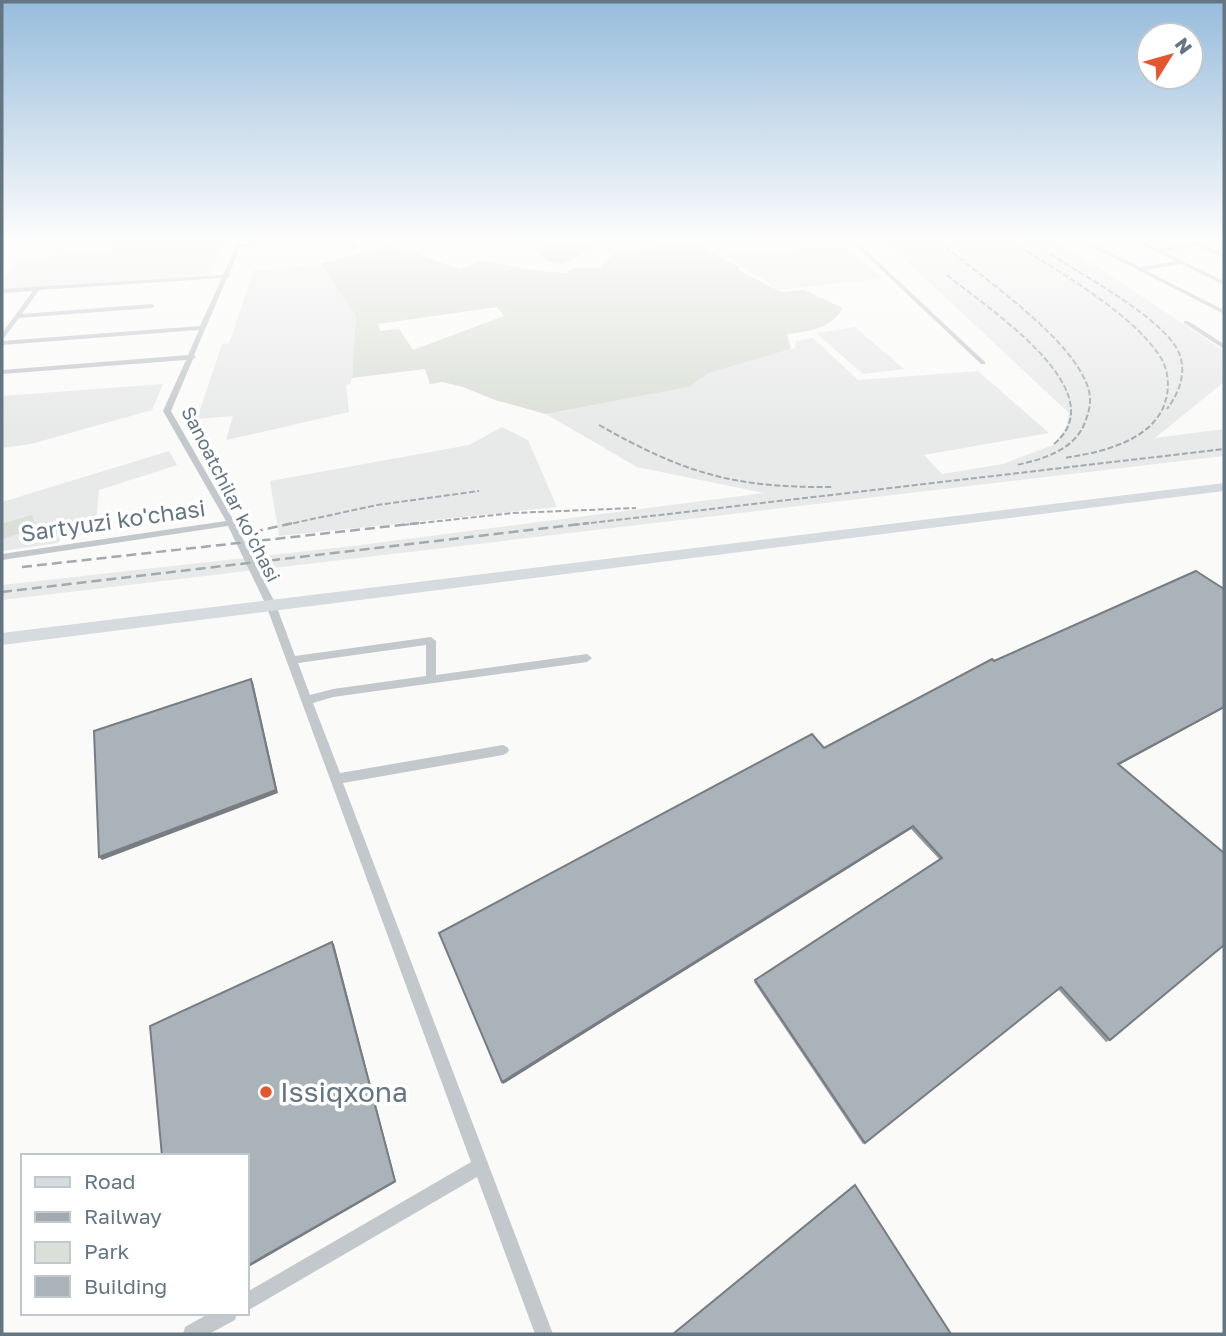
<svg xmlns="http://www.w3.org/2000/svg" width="1226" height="1336" font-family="'Golos Text',sans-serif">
  <rect width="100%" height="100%" fill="#fafaf8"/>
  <g fill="#e8e9e9">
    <polygon points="116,242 223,242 210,275 2,290 2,281 19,260 111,249"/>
    <polygon points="886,242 1060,242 1224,351 1224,382 1155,438 1224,429 1224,456 2,600 2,585 352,546 764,493 637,467 546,414 689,387 709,373 795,348 796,341 813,338 858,380 978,371 1049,433 924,455 942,474 1003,464 1053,445 1066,428 1069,413"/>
    <polygon points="844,245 883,278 777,290 762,277 757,277 727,256 734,253"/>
    <polygon points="320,265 356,316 352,378 350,384 346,385 349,412 226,440 233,416 197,419 222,344 229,343 254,270"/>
    <polygon points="855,327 904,369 863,374 816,333"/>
    <polygon points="163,384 152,410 31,444 2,448 2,396"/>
    <polygon points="502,427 528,440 557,507 279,536 270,481 469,445"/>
    <polygon points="169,451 177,465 99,490 95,533 61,538 58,543 2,551 2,502"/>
  </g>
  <g fill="#dadfd7" fill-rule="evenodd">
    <path d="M 551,242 L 600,242 L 601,244 L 595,243 C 571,261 559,276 534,249 Z"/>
    <path d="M 661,242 L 701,242 C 714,260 723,256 739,267 L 738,270 L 781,292 L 804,290 L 843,308 C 831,329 809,331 787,334 L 791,349 L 709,373 L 689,387 L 546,414 L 495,400 L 463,387 L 442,382 L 430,384 L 425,369 L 352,378 L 356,316 L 320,264 L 390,245 L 461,269 L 482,260 L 525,269 L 566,273 L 573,268 L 600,268 C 621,240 640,254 665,245 ZM 497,307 L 504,316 L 413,350 L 399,329 L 380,331 L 378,324 Z"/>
    <polygon points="32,515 36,528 2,539 2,524"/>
  </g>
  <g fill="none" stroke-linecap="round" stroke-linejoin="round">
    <g fill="#c3c8cc" fill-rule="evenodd">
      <polygon points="4,242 10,242 2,249 2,244"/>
      <path d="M 238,242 L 242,242 L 242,244 L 288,242 L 240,247 L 229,275 L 230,276 L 227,278 L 194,355 L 196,357 L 193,359 L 171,411 L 235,523 L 276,605 L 295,656 L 431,637 L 436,641 L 436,675 L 587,654 L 592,658 L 587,662 L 333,697 L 313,703 L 340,773 L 503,745 L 507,747 L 509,750 L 507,753 L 503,755 L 343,783 L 553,1334 L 535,1334 L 477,1177 L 247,1311 L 247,1292 L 471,1162 L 266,605 L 228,526 L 2,560 L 2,554 L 226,521 L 163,411 L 186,360 L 2,374 L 2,370 L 188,355 L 199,330 L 2,345 L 2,341 L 200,326 L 222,278 L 39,290 L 22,314 L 152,304 L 155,306 L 152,308 L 19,318 L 4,338 L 2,339 L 2,333 L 33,291 L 2,293 L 2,289 L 223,275 ZM 426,645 L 426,676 L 333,689 L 310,695 L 298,663 Z"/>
      <polygon points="352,242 357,242 357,250 352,249"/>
      <polygon points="852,242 857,242 985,362 985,364 981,364"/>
      <polygon points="1083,242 1090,242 1140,267 1176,261 1138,242 1144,242 1160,249 1198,242 1207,242 1202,244 1224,254 1224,258 1196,245 1164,252 1224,281 1224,285 1181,264 1145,270 1224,310 1224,314"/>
      <polygon points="1184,321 1188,321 1224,344 1224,349 1184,323"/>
      <polygon points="210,1313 237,1313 235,1320 209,1334 183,1334 185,1327"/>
    </g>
    <polygon fill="#d6dbdf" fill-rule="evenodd" points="1224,483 1224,491 2,645 2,633"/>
    <g stroke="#a2aab0" stroke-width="2" stroke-dasharray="6 2.5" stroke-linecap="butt">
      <path d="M 939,242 C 980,276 1076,340 1089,391 C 1092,404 1088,415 1083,427 C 1071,451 1041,460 1016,465"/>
      <path d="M 1013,242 C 1059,273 1131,311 1161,358 C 1170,373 1170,394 1162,410 C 1145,443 1098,453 1064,458"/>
      <path d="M 1050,254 C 1082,275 1165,319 1179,353 C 1187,373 1179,393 1167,409"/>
      <path d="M 947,275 C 984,306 1118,391 1054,444"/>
      <path d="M 599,425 C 684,473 733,488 832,487"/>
      <polyline points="285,525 377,505 479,491"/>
      <polyline points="403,525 513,513 636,508"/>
      <polyline points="574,525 1224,449"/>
    </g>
    <g stroke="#a2aab0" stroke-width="2.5" stroke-dasharray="10 5" stroke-linecap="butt">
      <polyline points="253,532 293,523"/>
      <polyline points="22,567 419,523"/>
      <polyline points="2,592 589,523"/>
    </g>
  </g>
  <g fill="#929a9f">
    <polygon points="1224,589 1224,708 1119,765 1110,1040 1106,1042 1058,989 863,1144 754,982 755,980 939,859 911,829 503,1084 824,748 994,661"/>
    <polygon points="855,1185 951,1334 672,1334 853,1186"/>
  </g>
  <g fill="#777d82">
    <polygon points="251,679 253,682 278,793 102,860 99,857"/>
    <polygon points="1224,707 1224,708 1115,767 1118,764"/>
    <polygon points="913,826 911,829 503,1084 502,1082"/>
    <polygon points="332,942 334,944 396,1182 247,1268"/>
  </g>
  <g fill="#aab3b9" stroke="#777d82" stroke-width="2">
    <polygon points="1196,571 1224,589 1224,707 1118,764 1224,853 1224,945 1110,1040 1061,987 865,1143 755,980 942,858 913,826 502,1082 439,933 812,734 824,748 992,659 994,661"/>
    <polygon points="251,679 276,790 99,857 94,731"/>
    <polygon points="332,942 395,1181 247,1266 247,1156 162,1156 150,1026"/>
    <polygon points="855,1185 951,1334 673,1334"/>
  </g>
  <linearGradient id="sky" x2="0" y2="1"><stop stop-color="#96bcdc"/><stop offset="0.56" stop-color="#fdfdfc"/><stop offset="1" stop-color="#fdfdfc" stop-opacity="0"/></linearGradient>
  <rect width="1226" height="429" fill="url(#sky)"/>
  <circle fill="#e4572e" stroke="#fff" stroke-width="2.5" cx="266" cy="1092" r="7"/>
  <g text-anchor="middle" stroke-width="7" stroke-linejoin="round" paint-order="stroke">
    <g font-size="19" fill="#657683" stroke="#fff">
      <text transform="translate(231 494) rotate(63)" y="7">Sanoatchilar ko'chasi</text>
    </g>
    <g font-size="23" fill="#657683" stroke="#fff">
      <text transform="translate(113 521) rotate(-8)" y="8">Sartyuzi ko'chasi</text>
    </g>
    <g font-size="28" fill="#657683" stroke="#fff" text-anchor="start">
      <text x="280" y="1102">Issiqxona</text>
    </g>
  </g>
  <rect width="1226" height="1336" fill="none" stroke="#657683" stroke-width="7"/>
  <rect x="21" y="1154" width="228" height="161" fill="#ffffff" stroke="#c1c8cd" stroke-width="2"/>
  <rect x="35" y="1177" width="35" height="10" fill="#d6dbdf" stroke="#c1c8cd" stroke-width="2"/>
  <text x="84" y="1189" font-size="21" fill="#657683">Road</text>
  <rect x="35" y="1212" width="35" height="10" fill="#a2aab0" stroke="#c1c8cd" stroke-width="2"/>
  <text x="84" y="1224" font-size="21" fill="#657683">Railway</text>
  <rect x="35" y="1242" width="35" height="21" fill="#dadfd7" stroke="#c1c8cd" stroke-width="2"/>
  <text x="84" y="1259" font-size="21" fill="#657683">Park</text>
  <rect x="35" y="1276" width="35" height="21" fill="#aab3b9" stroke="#c1c8cd" stroke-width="2"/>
  <text x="84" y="1294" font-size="21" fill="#657683">Building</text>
  <g transform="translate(1170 56) rotate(53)"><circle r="33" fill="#ffffff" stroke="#c1c8cd" stroke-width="2"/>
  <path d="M0-5L12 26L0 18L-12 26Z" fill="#e4572e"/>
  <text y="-10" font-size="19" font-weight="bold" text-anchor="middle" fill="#657683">N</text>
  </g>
</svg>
